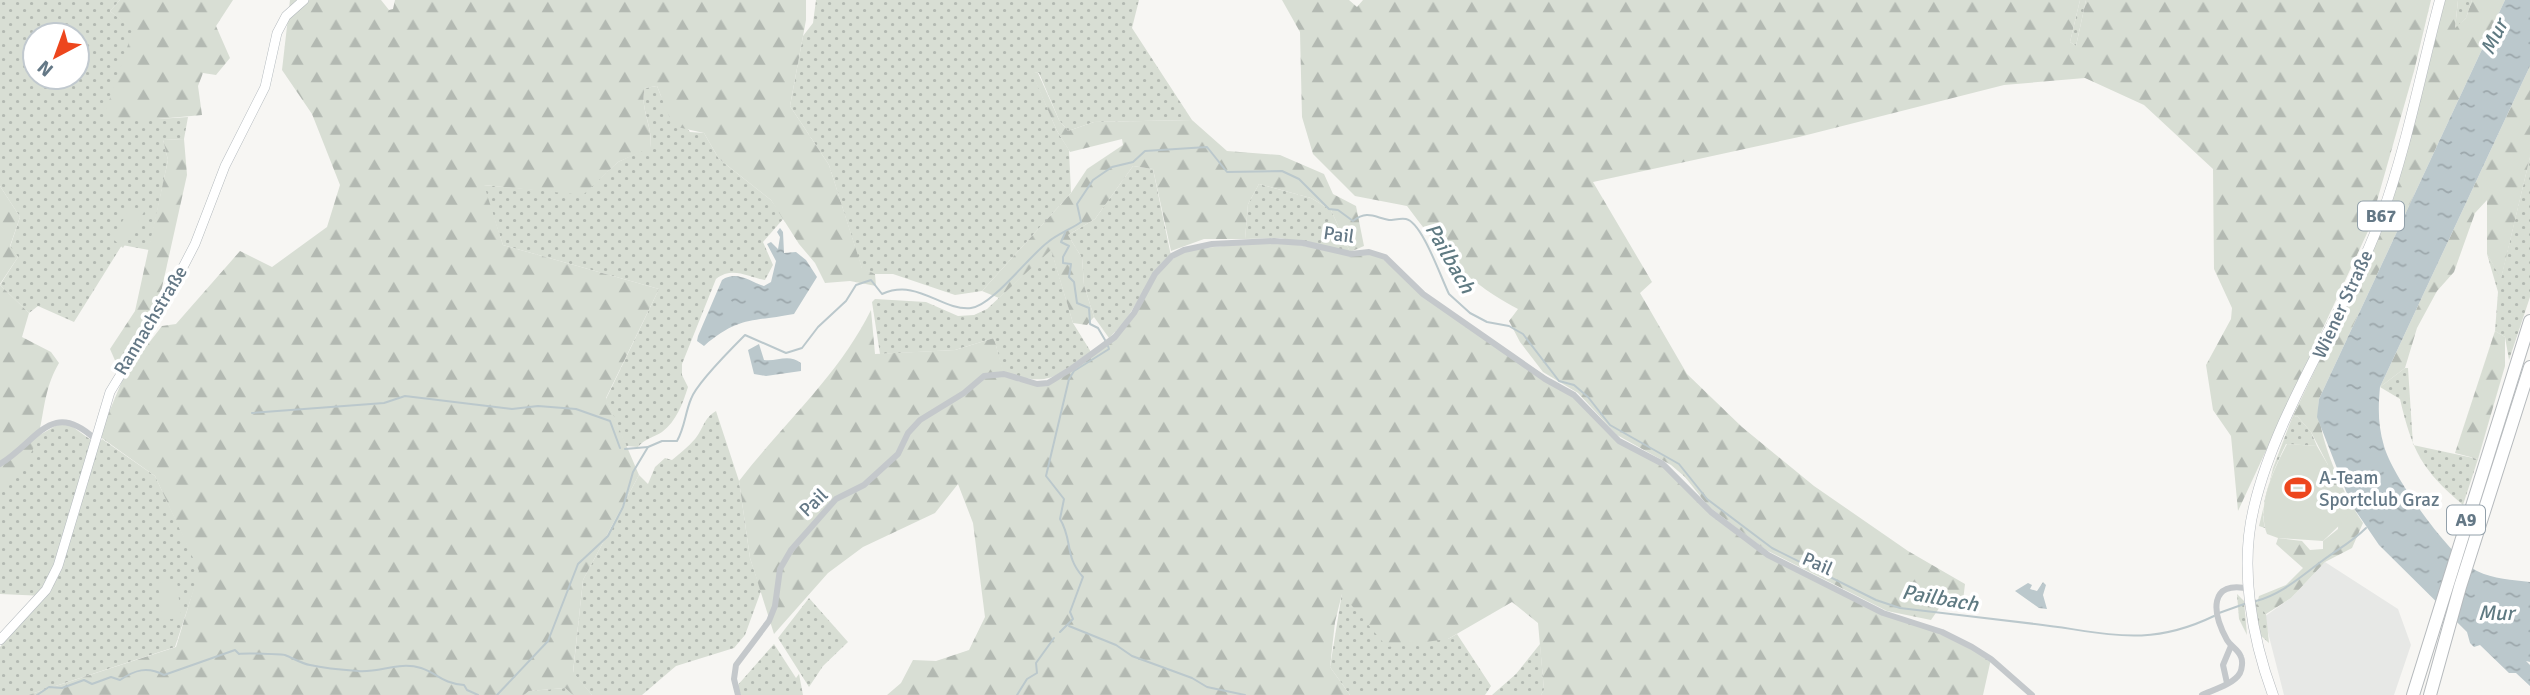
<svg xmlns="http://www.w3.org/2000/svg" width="2530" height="695" font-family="Signika,sans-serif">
  <defs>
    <pattern id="grass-dots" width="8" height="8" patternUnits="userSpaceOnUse" patternTransform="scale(1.75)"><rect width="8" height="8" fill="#d8ded4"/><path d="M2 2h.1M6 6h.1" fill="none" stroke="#b3b9b2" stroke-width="1.8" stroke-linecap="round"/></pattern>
    <pattern id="forest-firs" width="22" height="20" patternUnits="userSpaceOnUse" patternTransform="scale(1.75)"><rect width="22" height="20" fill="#d8ded4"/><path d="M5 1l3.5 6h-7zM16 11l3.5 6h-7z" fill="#b3b9b2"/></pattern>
    <pattern id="water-ripples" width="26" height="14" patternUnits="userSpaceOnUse" patternTransform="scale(1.75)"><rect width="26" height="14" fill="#bbc8cc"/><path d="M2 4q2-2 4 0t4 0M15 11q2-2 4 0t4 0" fill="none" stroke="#9ca7ab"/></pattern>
  </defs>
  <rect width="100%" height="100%" fill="#f7f6f3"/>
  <polygon fill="#e7e8e6" points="2325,562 2398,609 2411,645 2394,695 2284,695 2264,617 2291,598"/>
  <g fill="url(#grass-dots)" fill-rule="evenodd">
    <path d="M 0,0 L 120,0 L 110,11 L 133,29 L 158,119 L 188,117 L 184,139 L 163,140 L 168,160 L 149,250 L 122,245 L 74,322 L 38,306 L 29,313 L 0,285 L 18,257 L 10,247 L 20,217 L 0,186 ZM 35,35 L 77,35 L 77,77 L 35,77 Z"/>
    <polygon points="816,0 1139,0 1132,28 1192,120 1094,122 1068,131 1059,120 1039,73 1032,72 1057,131 1069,150 1071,193 982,291 955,295 893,274 875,274 862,269 829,165 790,106 803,36 813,23"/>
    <polygon points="2080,0 2086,0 2076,46 2070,42"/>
    <polygon points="2458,0 2472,0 2466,18 2455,29"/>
    <path d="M 657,86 L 661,96 L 690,132 L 704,133 L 719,159 L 771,200 L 784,218 L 763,242 L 773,265 L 765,280 C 747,277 733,266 716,279 L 682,364 L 682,375 L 688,387 C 683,403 676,422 662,432 C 653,438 645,438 638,447 L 626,446 L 606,399 L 659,289 L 503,245 L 483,185 L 583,194 L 618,162 L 650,147 C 654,127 639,109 645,88 Z"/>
    <polygon points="2530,157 2530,297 2509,360 2505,337 2495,331 2498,292 2487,254 2501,278"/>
    <polygon points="1133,166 1153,169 1171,256 1156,271 1124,323 1109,338 1094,317 1084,285 1082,258 1068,235 1095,219"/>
    <polygon points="1259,184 1311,198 1331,210 1350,252 1280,238 1245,239 1248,204"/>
    <path d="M 1051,249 L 1073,323 L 1091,352 C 1051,379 1052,386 1003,373 L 994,338 L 955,350 L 880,354 L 872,302 L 875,299 L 926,302 L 958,316 L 974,315 L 987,309 Z"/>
    <path d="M 2405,368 L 2408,368 L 2413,445 L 2478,459 L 2463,505 C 2422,470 2412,451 2400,399 L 2380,387 Z"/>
    <path d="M 716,411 L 739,481 L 750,558 L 761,591 L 745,635 L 734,648 L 676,666 L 642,695 L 592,695 L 573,673 L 583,580 L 639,475 L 648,484 L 655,467 L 665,458 L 672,460 C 680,453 688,447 695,439 C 704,428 703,419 716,411 Z"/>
    <path d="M 2297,416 L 2311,432 L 2317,446 L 2286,444 C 2275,467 2258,502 2265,528 L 2259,526 L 2273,468 L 2292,418 Z"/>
    <polygon points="57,425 70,425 98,445 102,439 155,476 200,571 175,647 28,695 0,695 0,647 45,596 0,594 0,481 8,481 38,436"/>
    <polygon points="1342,593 1448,639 1457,634 1491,686 1485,695 1350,695 1330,667"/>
    <polygon points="2237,594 2244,601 2247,635 2239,619"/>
    <polygon points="2253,596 2266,614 2269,643 2260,635"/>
    <polygon points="809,598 848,642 823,666 809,687 778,638"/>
    <polygon points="774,644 796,678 799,674 803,695 741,695 737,686"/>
    <polygon points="1540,644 1544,690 1541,695 1492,695 1516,674"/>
    <polygon points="565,688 573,695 524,695 529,691"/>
  </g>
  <g fill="url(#forest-firs)">
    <polygon points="120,0 233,0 216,26 230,58 216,75 203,73 198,86 202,115 158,119 103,119 133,30 110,11"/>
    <path d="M 290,0 L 381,0 L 389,10 L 393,9 L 395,0 L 806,0 L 806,20 L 790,106 L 829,165 L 862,268 L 875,274 L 876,286 L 850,281 L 825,283 L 815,263 L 799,244 L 771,200 L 719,159 L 704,133 L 673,126 L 657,86 L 645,88 C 639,109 654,127 650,148 L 618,162 L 583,195 L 484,185 L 503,245 L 659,289 L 606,398 L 639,475 L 583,580 L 573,672 L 592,695 L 573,695 L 565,688 L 529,691 L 524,695 L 28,695 L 176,647 L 199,571 L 155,476 L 99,436 L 125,374 L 162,326 L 176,324 L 240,251 L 272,267 L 327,227 L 340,185 L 312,114 L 282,70 Z"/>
    <path d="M 1282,0 L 1349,0 L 1357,7 L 1363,0 L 2080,0 L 2070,42 L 2076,46 L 2086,0 L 2431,0 L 2414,71 L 2369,229 L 2238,511 L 2231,436 L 2213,410 L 2206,365 L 2231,319 L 2232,308 L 2214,269 L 2213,169 L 2144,105 L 2085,78 L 2004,85 L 1799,137 L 1593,182 L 1652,282 L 1640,293 L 1687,374 L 1742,427 L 1814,486 L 1908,551 L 1965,584 L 1963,601 L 1944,601 L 1931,620 L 1887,611 L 1766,550 L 1708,506 L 1685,477 L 1671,465 L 1617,435 L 1578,393 L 1543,372 L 1520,342 L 1509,321 L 1518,309 C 1464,280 1443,254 1407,206 L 1355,196 L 1313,154 L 1302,117 L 1300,32 Z"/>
    <path d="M 2445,0 L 2458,0 L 2455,28 L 2466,18 L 2472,0 L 2505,0 L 2319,399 C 2315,433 2343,494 2363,523 L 2352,548 L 2325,562 L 2291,598 L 2266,614 L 2257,604 L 2259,596 L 2286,585 L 2303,568 L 2276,544 L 2278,538 L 2302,541 L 2310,550 L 2323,549 L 2323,541 L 2338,529 L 2339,506 L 2322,492 L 2328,465 L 2311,432 L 2297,416 L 2292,418 L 2373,249 L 2426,77 Z"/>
    <polygon points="2530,66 2530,157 2501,279 2487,254 2487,200 2475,213 2454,272 2437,291 2417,328 2405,368 2380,387"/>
    <polygon points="1031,71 1038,73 1059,120 1068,131 1094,122 1192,120 1227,151 1280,155 1324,174 1333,194 1356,206 1364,246 1350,252 1331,210 1311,198 1259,184 1248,204 1245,239 1204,239 1171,251 1153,169 1133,166 1095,219 1068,235 1082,258 1084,285 1094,317 1087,325 1073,323 1051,250 999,298 982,291 1071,193 1087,169 1123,145 1122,139 1070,152 1057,131"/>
    <polygon points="184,139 187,175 159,301 117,365 110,349 135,311 168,160 163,140"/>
    <polygon points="0,186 20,217 10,246 18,257 0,284"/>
    <path d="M 1274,241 L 1340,252 L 1376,253 L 1423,294 L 1574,395 L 1613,436 L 1650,456 L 1751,543 L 1867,605 L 1927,627 L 1991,659 L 1983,695 L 1541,695 L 1544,690 L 1538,623 L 1512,602 L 1448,639 L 1387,647 L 1342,594 L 1335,622 L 1330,667 L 1350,695 L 887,695 L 901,683 L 913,660 L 936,661 L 969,650 L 985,617 L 973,523 L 958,484 L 935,513 L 863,547 L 828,573 L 774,634 L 750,558 L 739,481 C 783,424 839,375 871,310 L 875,354 L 955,350 L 994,338 L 1004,374 L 1020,382 L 1048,382 L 1071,369 L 1126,324 L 1155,274 L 1184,250 Z"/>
    <path d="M 0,285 L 29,313 L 22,337 L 51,352 L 59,363 C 33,408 54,440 8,482 L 0,481 Z"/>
    <polygon points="2495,331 2505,337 2505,366 2478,459 2455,453"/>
  </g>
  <g fill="#d8ded4">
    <polygon points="130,207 144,212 123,248 113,239"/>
    <path d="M 2287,444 L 2317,446 L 2328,465 L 2331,483 L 2322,493 L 2348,517 L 2323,541 L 2278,538 L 2267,534 C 2256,506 2274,469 2287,444 Z"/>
    <polygon points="177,581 181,618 162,620 158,583"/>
  </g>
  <g fill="url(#water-ripples)">
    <path d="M 2505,0 L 2530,0 L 2530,66 L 2380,387 C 2378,408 2378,426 2384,446 C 2392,476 2450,557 2477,571 C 2493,579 2513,580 2530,582 L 2530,662 L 2526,661 L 2530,665 L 2530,686 L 2516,673 L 2509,673 L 2480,645 L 2474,647 L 2470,643 L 2467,632 L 2379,545 L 2351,504 L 2317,417 L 2319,399 Z"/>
    <path d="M 780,228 L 783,232 L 784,253 L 796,252 L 806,260 L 817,277 L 794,314 C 752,322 739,316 704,346 L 697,341 L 698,336 L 722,280 C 737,270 750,282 764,286 L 771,282 L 776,261 L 767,244 L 771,242 L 778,249 L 780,237 L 777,232 Z"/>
    <path d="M 759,344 L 764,360 C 777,362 788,353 801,363 L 801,371 L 766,376 L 754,374 L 748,350 Z"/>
    <polygon points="2043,582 2046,585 2043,595 2047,609 2039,608 2015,591 2028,583 2032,585 2030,589 2037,591"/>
  </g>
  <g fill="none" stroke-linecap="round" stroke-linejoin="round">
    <g stroke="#bbc8cc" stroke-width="2">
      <polyline points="1065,233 1061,242 1069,246 1063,257 1063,263 1071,264 1069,277 1074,282 1077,303 1089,308 1090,324 1098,328 1105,340"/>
      <polyline points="252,413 384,403 405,396 512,409 538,406 576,409 610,421 620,448"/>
      <polyline points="625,449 648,447"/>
      <path d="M 2256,601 C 2282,594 2300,577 2322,561 C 2338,549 2352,542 2366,528"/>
      <polyline points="2219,613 2247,603"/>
      <polyline points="1069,626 1116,645 1132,656 1192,678 1207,687 1245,695"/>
      <path d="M 1060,632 L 1073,619 L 1070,612 L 1083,577 C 1064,556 1073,540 1060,519 L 1064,499 L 1046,476 L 1069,379 L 1074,371 L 1109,349 L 1108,346"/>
      <path d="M 37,695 L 49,687 L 62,688 L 84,680 L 92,684 L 111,677 L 120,680 C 135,670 147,666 164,675 L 235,650 L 239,654 C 244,653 283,654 285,655 C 293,658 302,664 310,665 C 323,668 343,670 358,671 C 380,673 399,661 421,668 C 439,674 441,683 464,685 L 467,690 L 478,695"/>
      <path d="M 497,695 L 548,641 L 578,564 L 608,536 L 623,507 L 633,472 L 648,447 L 662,441 L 677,441 C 685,427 685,413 691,399 C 696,384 732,348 745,335 L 786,353 L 802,348 L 818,327 L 846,301 L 856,285 L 871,280 L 882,294 C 918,278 941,311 971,308 C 992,306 1028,257 1048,242 C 1058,234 1071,229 1081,222 L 1077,204 L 1093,180 L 1112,167 L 1133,162 L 1145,151 L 1207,147 L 1227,172 L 1282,171 L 1299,179 L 1329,209 L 1338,210 L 1353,221 C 1367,210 1374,217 1389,220 C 1394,220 1400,218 1406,219 C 1422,222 1441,278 1449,294 L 1470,313 L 1487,322 L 1509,326 L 1523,334 L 1559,381 L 1574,385 L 1588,397 L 1610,425 L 1679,464 L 1707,499 L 1772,548 L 1876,600 L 1900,608 C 1945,613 1990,619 2035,624 C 2105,632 2146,649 2214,616"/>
      <polyline points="1017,695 1027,679 1037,673 1036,663 1054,638"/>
    </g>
    <g stroke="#b4babe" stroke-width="10">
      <polyline id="secondary" points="0,640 46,590 58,566 110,392 166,300 195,244 225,166 265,87 277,33 286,16 304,0"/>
    </g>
    <g stroke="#b5babe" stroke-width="11">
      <path id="primary" d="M 2273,695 C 2252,638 2239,568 2254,507 C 2277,409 2347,312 2382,215 C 2407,146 2421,71 2440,0"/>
    </g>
    <g stroke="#b6babd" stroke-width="14">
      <g id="highway">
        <polyline points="2413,695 2530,321"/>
        <polyline points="2430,695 2460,587 2530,367"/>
      </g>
    </g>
    <g stroke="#c4c8cb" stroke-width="6">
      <path d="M 0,464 C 37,442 51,398 95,439"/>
      <polyline points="2227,683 2223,665 2231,646"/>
      <polyline points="738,695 734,679 736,665 769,621 775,606 780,569 791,550 836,499 864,485 898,454 908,433 920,420 964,393 984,376 1004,374 1037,384 1048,383 1071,369 1115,337 1134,313 1155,274 1172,256 1184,250 1212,244 1274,241 1303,243 1351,254 1369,252 1385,257 1423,294 1545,379 1574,395 1619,441 1663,464 1711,512 1768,555 1883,613 1942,632 1972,647 1991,659 2032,695"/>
      <path d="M 2202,695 C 2213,690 2234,684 2240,673 C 2242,669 2243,661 2241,657 C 2238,649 2231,647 2227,640 C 2212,613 2208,579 2250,589"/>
    </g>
    <use href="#secondary" stroke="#fff" stroke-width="9"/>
    <use href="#primary" stroke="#fff" stroke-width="10"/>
    <use href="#highway" stroke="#fff" stroke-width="12"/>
  </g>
  <defs>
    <g id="stadium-bare" transform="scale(2.1)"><path d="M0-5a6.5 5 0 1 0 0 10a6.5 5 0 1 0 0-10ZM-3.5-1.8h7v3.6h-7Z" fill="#ed461d" stroke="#fff" stroke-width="2.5" paint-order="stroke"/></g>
  </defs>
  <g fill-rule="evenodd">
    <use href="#stadium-bare" x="2298" y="488"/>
  </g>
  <g text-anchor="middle" stroke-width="7" stroke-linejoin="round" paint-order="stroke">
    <g fill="#fff" stroke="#92a0aa" stroke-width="2">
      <rect x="2358" y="201.5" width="46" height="29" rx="5"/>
      <rect x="2447" y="505.5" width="38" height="29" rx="5"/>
    </g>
    <g font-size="18" font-weight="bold" fill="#647886">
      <text x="2381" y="222">B67</text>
      <text x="2466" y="526">A9</text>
    </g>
    <g font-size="19" fill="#647886" stroke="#fff">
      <text transform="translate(1339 234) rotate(8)" y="7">Pail</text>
      <text transform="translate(2342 304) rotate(-65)" y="7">Wiener Straße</text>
      <text transform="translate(150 320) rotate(-59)" y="7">Rannachstraße</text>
      <text transform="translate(813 502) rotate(-44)" y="7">Pail</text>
      <text transform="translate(1818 563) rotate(24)" y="7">Pail</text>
    </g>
    <g font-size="19" fill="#647886" stroke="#fff" text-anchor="start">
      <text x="2319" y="484">A-Team<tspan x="2319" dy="22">Sportclub Graz</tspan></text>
    </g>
    <g font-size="21" font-style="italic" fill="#5f7a82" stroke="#fff">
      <text transform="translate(2494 37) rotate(-64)" y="7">Mur</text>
      <text transform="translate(1450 258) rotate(60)" y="7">Pailbach</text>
      <text transform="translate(1940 598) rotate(10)" y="7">Pailbach</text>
      <text x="2496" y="620">Mur</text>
    </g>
  </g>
  <g transform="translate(56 56) rotate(221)"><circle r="33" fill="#ffffff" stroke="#c1c9cf" stroke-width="2"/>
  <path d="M0-5L12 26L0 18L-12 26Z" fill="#ed461d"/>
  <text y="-10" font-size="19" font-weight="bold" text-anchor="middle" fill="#647886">N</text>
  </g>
</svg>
